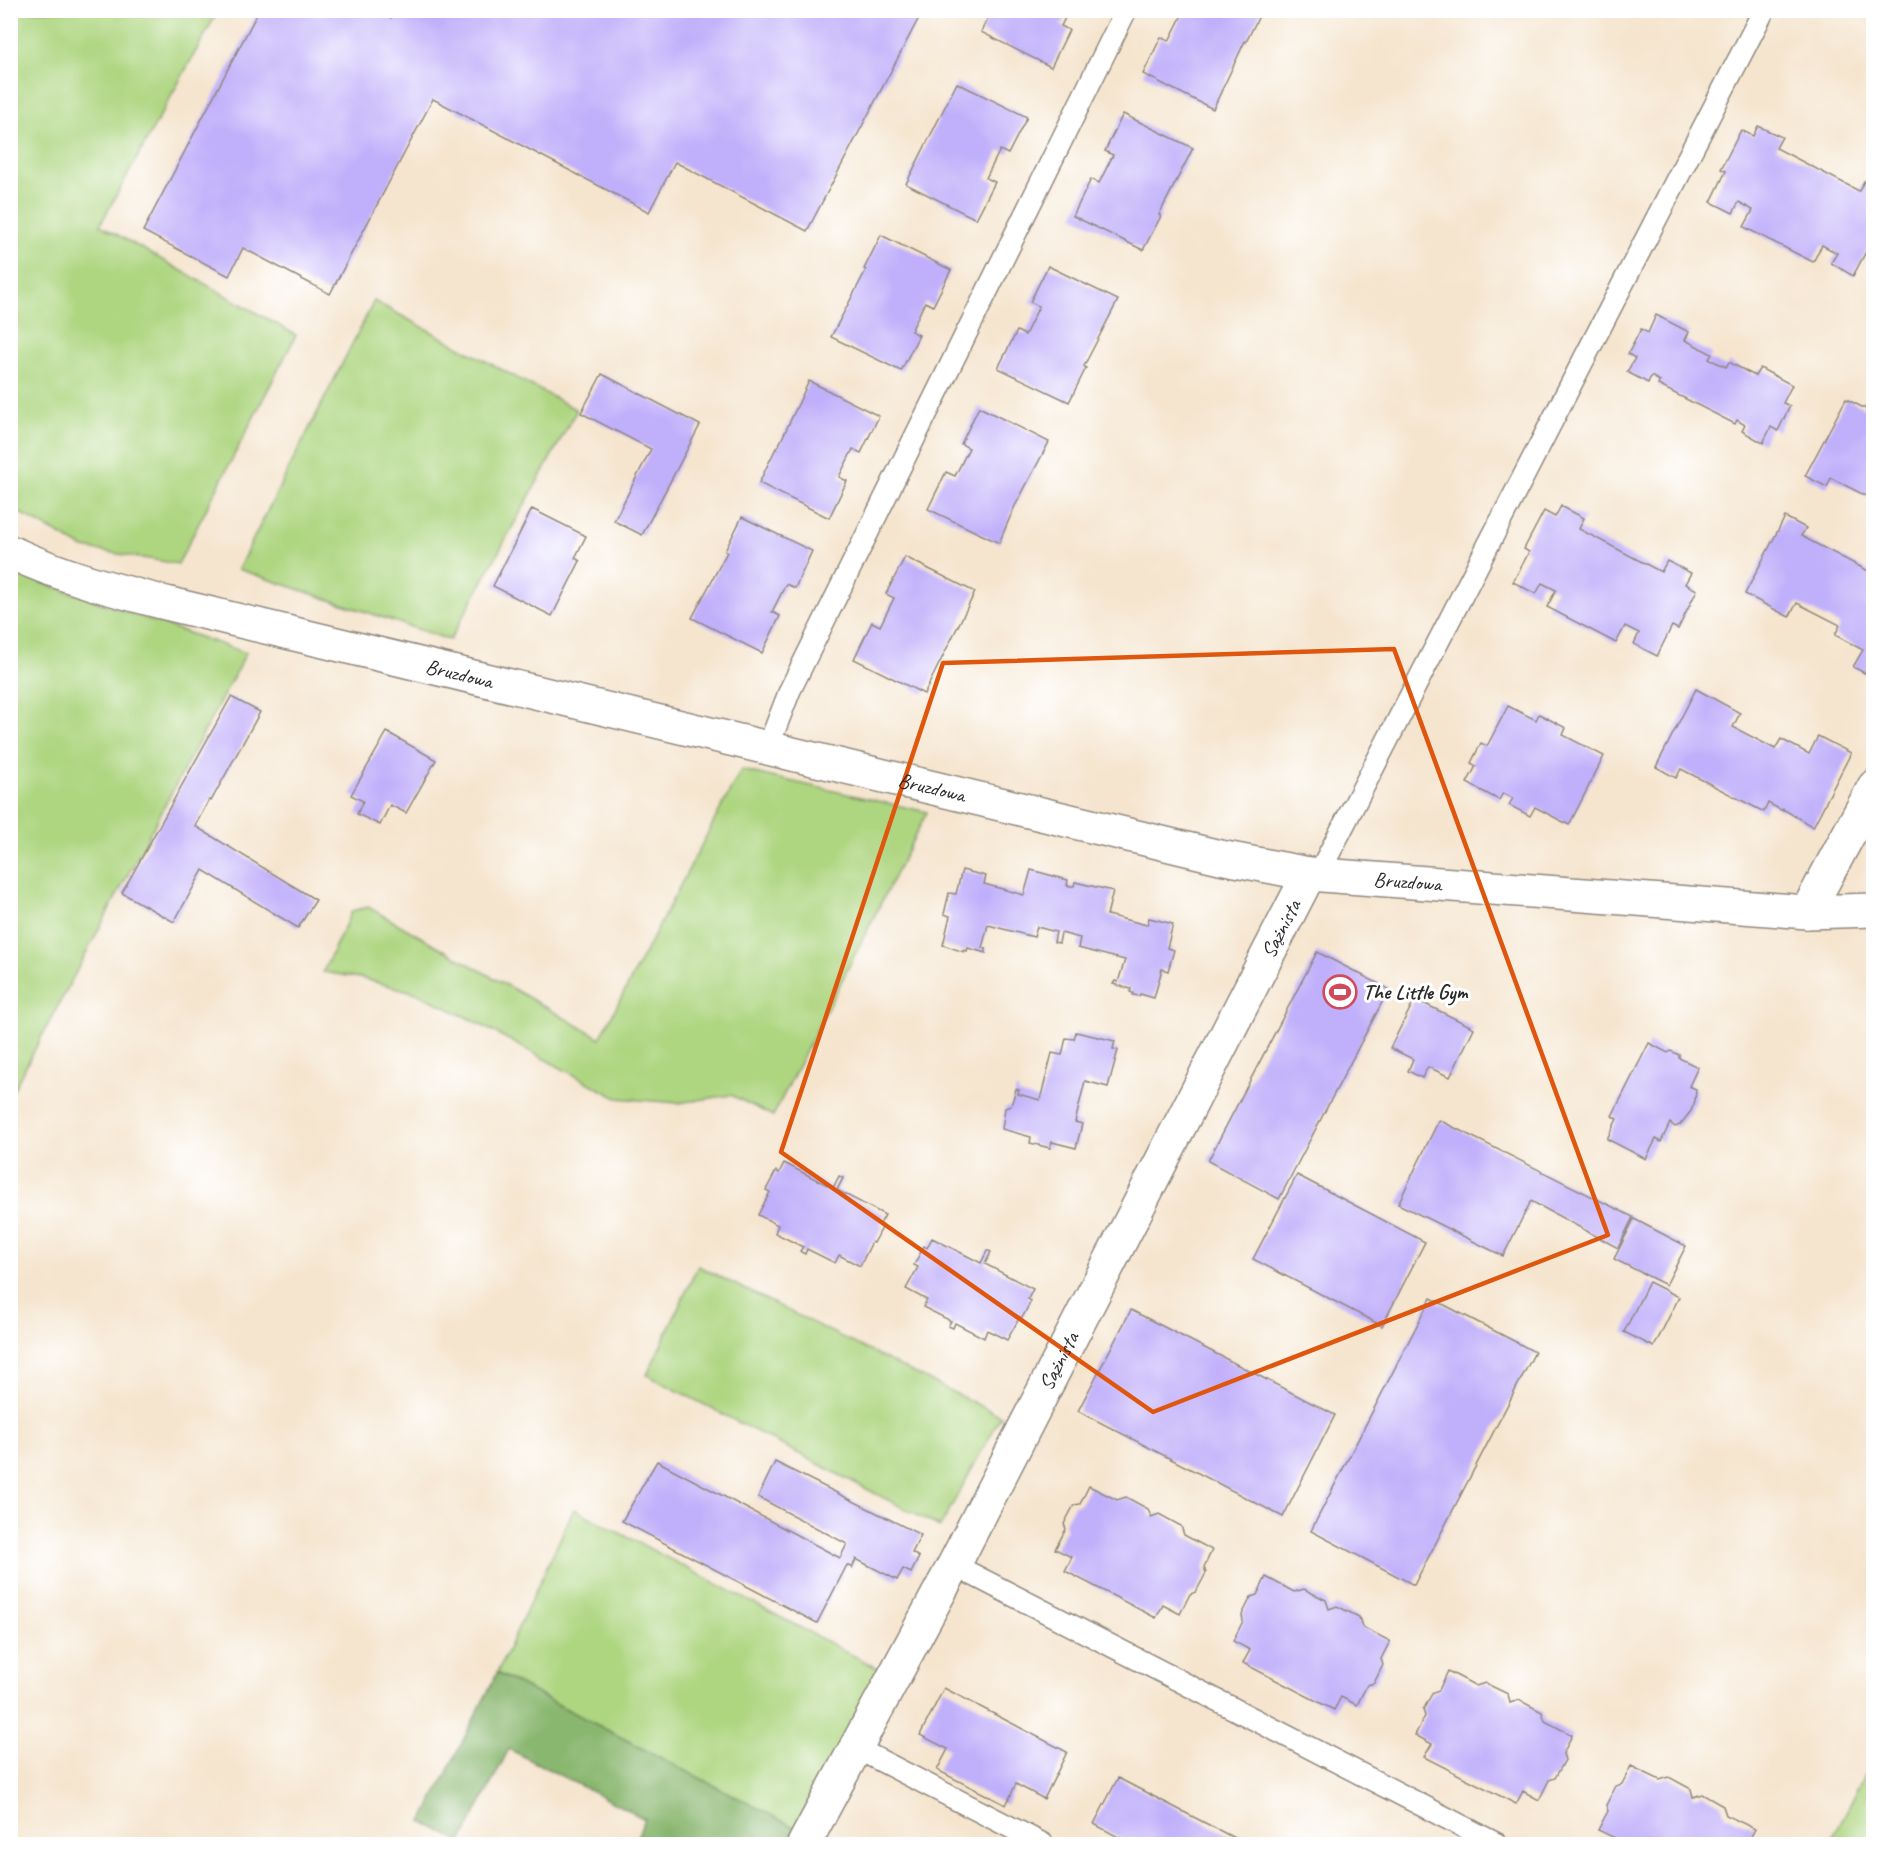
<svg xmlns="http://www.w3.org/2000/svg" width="1884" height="1855" font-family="Caveat,sans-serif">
  <rect width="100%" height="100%" fill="#fff"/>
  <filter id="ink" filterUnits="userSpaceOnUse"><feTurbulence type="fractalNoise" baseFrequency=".0167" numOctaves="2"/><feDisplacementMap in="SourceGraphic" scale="12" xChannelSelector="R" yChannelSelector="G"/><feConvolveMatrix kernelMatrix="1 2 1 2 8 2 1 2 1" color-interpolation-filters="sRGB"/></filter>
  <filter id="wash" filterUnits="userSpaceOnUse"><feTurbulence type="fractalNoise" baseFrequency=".008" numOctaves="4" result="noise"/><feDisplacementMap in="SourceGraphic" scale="24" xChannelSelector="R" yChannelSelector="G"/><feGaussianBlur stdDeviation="1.35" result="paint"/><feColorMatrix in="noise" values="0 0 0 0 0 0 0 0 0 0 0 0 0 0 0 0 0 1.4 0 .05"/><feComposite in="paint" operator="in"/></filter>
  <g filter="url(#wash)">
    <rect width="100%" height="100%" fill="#f5e5cf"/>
    <g fill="#aed681" stroke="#6c8056" stroke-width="1.5">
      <polygon points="10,11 218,11 100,225 296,335 178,564 84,548 11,508"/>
      <polygon points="374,301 577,410 450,640 238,569"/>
      <polygon points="11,572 246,653 11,1094"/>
      <polygon points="741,770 927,812 773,1116 731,1095 678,1103 617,1098 470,1019 417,993 360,978 323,972 352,911 368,907 600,1038"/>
      <polygon points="698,1266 1001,1416 940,1527 647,1375"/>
      <polygon points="574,1509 885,1672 800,1830 497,1673"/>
      <polygon points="1873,1760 1873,1844 1829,1844 1834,1835"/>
    </g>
    <polygon fill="#8ab76f" stroke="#5a714d" stroke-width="1.5" points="497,1673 800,1830 792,1844 646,1844 636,1839 645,1819 509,1749 461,1842 422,1822"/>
    <g id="blocks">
      <g fill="#c0affa">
        <polygon points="259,10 377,10 391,18 395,10 923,10 807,231 675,162 649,212 433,99 330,294 243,248 229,276 143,231"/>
        <polygon points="992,10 1069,10 1061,26 1069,30 1051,67 981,32"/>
        <polygon points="1178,10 1262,10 1246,42 1245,41 1213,109 1143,74 1161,37 1169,41 1183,13"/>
        <polygon points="957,83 1027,117 1008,154 1000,150 986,178 995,182 976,219 906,184"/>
        <polygon points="1123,114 1193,148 1159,215 1161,216 1143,250 1073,216 1091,179 1099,183 1113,155 1105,151"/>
        <polygon points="1758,126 1782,137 1776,148 1859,191 1864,181 1874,186 1874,248 1869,246 1853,276 1831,263 1837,253 1822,245 1813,262 1744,227 1753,210 1739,202 1733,213 1711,202 1726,171 1721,169 1741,130 1753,136"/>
        <polygon points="881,235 951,270 933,306 925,302 911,331 919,335 901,371 831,337 866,270 864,269"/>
        <polygon points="1048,266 1118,300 1084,366 1086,368 1069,402 998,368 1017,331 1025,335 1039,306 1030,302"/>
        <polygon points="1656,315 1689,332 1685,340 1712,354 1709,359 1726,367 1729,362 1755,376 1760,368 1792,385 1783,403 1790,406 1778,431 1771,427 1763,443 1742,431 1745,425 1737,420 1735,424 1658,385 1660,381 1651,376 1648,383 1627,372 1635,358 1628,354 1641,329 1648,333"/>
        <polygon points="602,374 700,425 642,535 614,521 651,449 581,413"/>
        <polygon points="809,381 879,416 861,453 853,449 839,477 847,481 829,518 759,483 776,448 777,449"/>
        <polygon points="1846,399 1874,413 1874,500 1831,478 1827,487 1805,476"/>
        <polygon points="979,407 1049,442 1014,508 999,543 928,509 946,472 955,476 969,448 961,444"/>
        <polygon points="1561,506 1584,518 1579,529 1661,572 1667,561 1691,573 1685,584 1697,590 1678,629 1672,626 1657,656 1634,644 1639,633 1625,626 1616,643 1547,607 1556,590 1542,583 1536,594 1513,582 1529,552 1524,549 1544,511 1555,517"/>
        <polygon points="532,509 586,536 575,558 580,561 552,616 493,586"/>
        <polygon points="742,517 812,551 795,588 786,584 772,612 780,616 762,653 692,618 727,552 725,551"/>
        <polygon points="1785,517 1806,528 1801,536 1874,574 1874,678 1853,667 1863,650 1835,635 1840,625 1797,603 1789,617 1745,594"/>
        <polygon points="905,557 975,592 924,694 854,659 872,622 880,626 894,598 886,594"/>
        <polygon points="1696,689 1740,713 1733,727 1775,749 1781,739 1809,754 1818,736 1851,753 1813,827 1783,809 1783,811 1768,803 1764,812 1681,769 1676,778 1656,767"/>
        <polygon points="231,697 260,712 211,801 209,800 195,826 316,900 298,928 203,870 174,922 122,893"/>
        <polygon points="1508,706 1536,720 1539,714 1566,728 1563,735 1604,756 1569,825 1535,807 1530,816 1509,805 1513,798 1503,793 1499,800 1467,783 1476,766 1471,763 1481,743 1487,746"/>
        <polygon points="387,732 436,760 406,813 390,805 380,825 357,814 363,801 351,795"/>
        <polygon points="962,870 986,876 984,884 1024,895 1031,870 1068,880 1067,885 1070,886 1074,886 1075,882 1113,891 1107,915 1147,925 1149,918 1173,924 1167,948 1174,950 1168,971 1162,969 1154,998 1140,994 1139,996 1133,995 1133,993 1130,992 1131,989 1113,984 1115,981 1118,982 1125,960 1078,948 1080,938 1061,933 1059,943 1054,942 1056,932 1037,927 1034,937 988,925 982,948 986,948 986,953 968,948 967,951 964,950 964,952 943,945 950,916 944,914 949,893 956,894"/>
        <polygon points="1317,952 1389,989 1279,1199 1208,1161"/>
        <polygon points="1415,999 1474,1028 1450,1077 1428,1067 1422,1078 1408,1071 1413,1059 1390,1048"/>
        <polygon points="1076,1032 1115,1041 1113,1049 1118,1050 1108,1087 1085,1081 1075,1122 1082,1124 1076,1148 1052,1142 1050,1148 1030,1143 1031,1137 1002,1129 1005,1108 1011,1106 1016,1089 1019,1090 1018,1094 1040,1100 1052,1053 1062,1055 1066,1038 1074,1039"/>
        <polygon points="1649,1043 1668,1053 1671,1051 1679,1055 1679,1058 1698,1067 1689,1086 1696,1089 1695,1101 1691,1111 1680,1125 1675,1127 1670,1123 1661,1142 1656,1139 1646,1159 1607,1139 1617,1119 1612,1116"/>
        <polygon points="1439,1120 1633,1217 1618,1248 1531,1201 1503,1256 1398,1204"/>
        <polygon points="784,1163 833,1188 839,1176 843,1178 837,1190 885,1215 880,1224 883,1226 874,1243 872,1242 860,1266 839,1255 835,1263 807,1249 805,1254 803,1253 800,1251 803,1247 775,1233 778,1225 758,1215 770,1192 766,1190 776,1171 779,1173"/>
        <polygon points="1297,1175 1425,1242 1382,1326 1253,1259"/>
        <polygon points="1634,1219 1686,1246 1666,1285 1614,1259"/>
        <polygon points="932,1238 981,1263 987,1251 989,1251 991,1252 985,1264 1033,1289 1028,1299 1031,1301 1022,1318 1020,1317 1007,1340 987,1330 984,1338 955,1323 953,1328 948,1326 951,1321 923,1307 927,1300 906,1289 918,1267 914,1265 924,1246 927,1248"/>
        <polygon points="1649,1282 1679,1297 1654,1347 1624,1332"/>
        <polygon points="1431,1298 1535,1352 1414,1585 1311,1531"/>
        <polygon points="1131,1310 1335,1415 1283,1517 1078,1411"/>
        <polygon points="657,1461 840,1558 847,1544 758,1497 775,1462 921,1535 912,1553 919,1557 911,1573 903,1569 897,1580 856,1559 852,1568 847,1565 817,1623 622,1521"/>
        <polygon points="1089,1486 1117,1500 1126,1497 1148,1509 1151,1517 1159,1514 1181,1526 1184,1535 1212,1550 1204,1567 1206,1573 1196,1592 1190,1594 1180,1614 1163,1605 1156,1618 1065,1571 1072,1557 1055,1549 1066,1529 1064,1524 1074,1505 1080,1504"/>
        <polygon points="1266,1577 1294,1592 1304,1589 1326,1600 1329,1609 1337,1606 1359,1617 1362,1627 1390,1641 1381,1659 1383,1665 1374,1683 1367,1685 1357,1705 1341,1697 1334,1710 1243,1663 1250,1650 1233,1641 1243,1621 1242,1615 1251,1597 1257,1595"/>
        <polygon points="1448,1671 1476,1686 1485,1683 1508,1694 1510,1703 1519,1700 1542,1712 1545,1721 1572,1735 1563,1754 1565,1760 1555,1778 1549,1780 1539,1800 1523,1791 1516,1804 1424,1757 1432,1744 1415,1735 1425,1716 1423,1710 1433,1692 1439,1690"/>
        <polygon points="944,1688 1067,1752 1044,1799 1016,1784 1006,1805 937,1770 948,1749 920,1735"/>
        <polygon points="1631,1766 1660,1780 1669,1777 1691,1789 1693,1797 1702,1794 1723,1806 1726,1815 1755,1829 1747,1844 1612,1844 1615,1838 1598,1830 1608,1811 1606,1805 1616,1786 1622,1784"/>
        <polygon points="1118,1778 1242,1842 1240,1844 1119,1844 1122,1839 1094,1824"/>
      </g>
    </g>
  </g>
  <g filter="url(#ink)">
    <use href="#blocks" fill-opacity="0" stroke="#90887d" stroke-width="1.5"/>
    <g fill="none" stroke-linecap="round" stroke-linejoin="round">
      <g stroke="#90887d" stroke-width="24">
        <g id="lane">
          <polyline points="768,747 790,690 1126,10"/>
          <polyline points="1318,875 1764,10"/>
          <polyline points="954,1565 1497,1844"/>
          <polyline points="856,1748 1043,1844"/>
        </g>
      </g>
      <g stroke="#90887d" stroke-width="36">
        <g id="street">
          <path id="s1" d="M 10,552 C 63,577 118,591 174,605 L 1220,857 L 1309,874 L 1807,912 L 1874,910"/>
          <polyline points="1807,912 1874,787"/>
          <path id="s2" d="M 804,1844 L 954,1565 L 1309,874"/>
        </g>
      </g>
      <use href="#lane" stroke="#fff" stroke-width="21"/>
      <use href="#street" stroke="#fff" stroke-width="33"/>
    </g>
  </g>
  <path fill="none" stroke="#df570e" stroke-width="4.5" stroke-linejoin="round" d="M 1394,649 L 1608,1235 L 1153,1412 L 781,1152 L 943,663 Z"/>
  <defs>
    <g id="stadium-ring" transform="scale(1.725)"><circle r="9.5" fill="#fff" stroke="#d1495b" stroke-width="1.5"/><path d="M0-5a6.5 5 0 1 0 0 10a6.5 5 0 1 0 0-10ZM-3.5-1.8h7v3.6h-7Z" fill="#d1495b"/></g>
  </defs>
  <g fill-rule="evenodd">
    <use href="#stadium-ring" x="1340" y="992"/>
  </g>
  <g text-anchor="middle" stroke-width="6" stroke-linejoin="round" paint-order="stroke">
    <g font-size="21" fill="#2b2b2b" stroke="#fff">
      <text dy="7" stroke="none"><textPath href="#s1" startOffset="466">Bruzdowa</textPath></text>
      <text dy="7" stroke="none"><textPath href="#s1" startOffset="952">Bruzdowa</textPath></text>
      <text dy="7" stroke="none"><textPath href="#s1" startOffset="1438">Bruzdowa</textPath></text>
      <text dy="7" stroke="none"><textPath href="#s2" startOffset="1032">Sążnista</textPath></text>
      <text dy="7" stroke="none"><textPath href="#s2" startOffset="546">Sążnista</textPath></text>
    </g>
    <g font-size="21" font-weight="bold" fill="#2b2b2b" stroke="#fff" text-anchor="start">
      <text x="1363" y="999">The Little Gym</text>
    </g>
  </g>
  <rect width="1884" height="1855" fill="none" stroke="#fff" stroke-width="36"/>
</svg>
